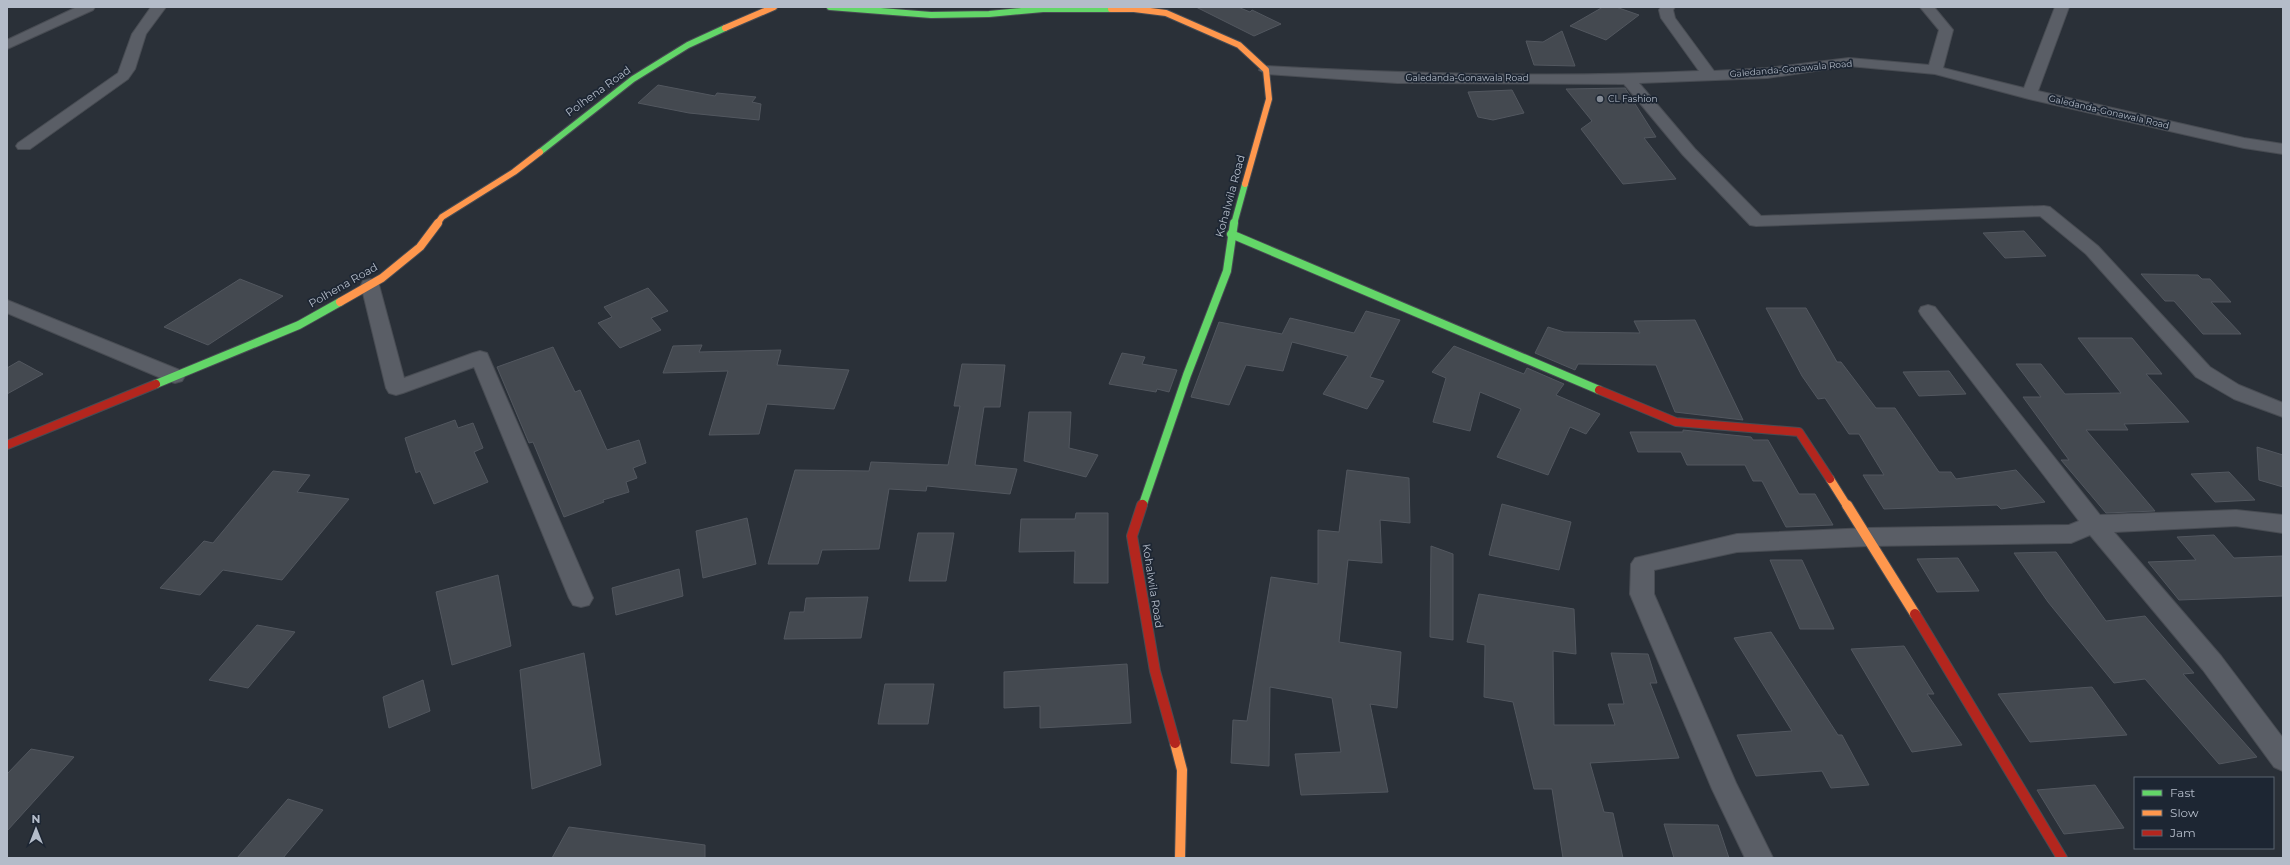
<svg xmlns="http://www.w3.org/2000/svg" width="2290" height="865" font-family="Montserrat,sans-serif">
  <rect width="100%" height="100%" fill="#2a3038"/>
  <g fill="#444950" stroke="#52575f">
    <polygon points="1196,7 1238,7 1250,12 1252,10 1281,24 1254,36"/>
    <polygon points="1603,7 1616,7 1639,15 1606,40 1570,26"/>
    <polygon points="1562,31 1575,66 1534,65 1526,41 1543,42"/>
    <polygon points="658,85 715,96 717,93 756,97 752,102 761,104 759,120 689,113 638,103"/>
    <polygon points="1625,88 1656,137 1644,138 1676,179 1623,184 1581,129 1592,121 1566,89"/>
    <polygon points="1512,90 1524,113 1493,120 1478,117 1468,92"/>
    <polygon points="2024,231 2046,256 2005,258 1983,233"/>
    <polygon points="2141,274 2198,275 2202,279 2210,279 2231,302 2211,302 2241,334 2203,334 2174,301 2165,301"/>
    <polygon points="240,279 283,296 208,345 164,327"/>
    <polygon points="648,288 668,311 651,318 661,330 620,348 598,323 612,317 604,307"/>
    <polygon points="1766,308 1806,308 1837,362 1841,362 1876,408 1895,408 1939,472 1951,472 1956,479 2016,470 2045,502 2001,509 1997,505 1884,509 1863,475 1884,475 1859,434 1849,434 1825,398 1818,399 1802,376"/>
    <polygon points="1366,311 1400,320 1370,377 1384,381 1367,409 1323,394 1348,356 1292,342 1283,371 1246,365 1229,405 1191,397 1219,322 1282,334 1290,318 1354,333"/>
    <polygon points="1695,320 1743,420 1675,412 1656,365 1578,364 1575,370 1535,353 1548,327 1564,332 1640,333 1634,321"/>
    <polygon points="2078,338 2132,338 2162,374 2146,374 2189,422 2124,424 2128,430 2086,430 2155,511 2106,513 2061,460 2069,460 2023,397 2041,397 2016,364 2041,364 2065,394 2121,393"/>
    <polygon points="702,345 699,352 781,350 777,365 849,370 834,409 767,404 759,434 709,435 728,371 663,373 673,346"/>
    <polygon points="1454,346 1524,374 1527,368 1564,384 1556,395 1600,414 1586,434 1570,427 1548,475 1497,457 1521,409 1480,392 1470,431 1433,422 1446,378 1432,372"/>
    <polygon points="553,347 575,392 580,390 607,450 639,440 646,463 633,468 637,478 626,482 629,492 603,500 604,502 564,517 533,442 529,443 497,367"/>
    <polygon points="1122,353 1145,357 1142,364 1177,370 1169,392 1157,389 1156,392 1109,384"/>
    <polygon points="19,361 43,374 7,394 7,368"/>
    <polygon points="962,364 1005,365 1000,407 984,407 975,465 1017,469 1010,494 927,486 926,491 889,489 879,549 822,550 818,564 768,564 795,470 869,471 871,462 948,465 960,406 954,406"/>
    <polygon points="1949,371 1966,394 1919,396 1903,372"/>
    <polygon points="1029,412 1071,412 1069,448 1098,455 1086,477 1024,461"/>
    <polygon points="455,420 458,428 473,423 483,448 474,452 488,482 434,504 420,471 416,473 405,438"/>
    <polygon points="1683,430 1751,437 1753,440 1768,440 1799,494 1815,494 1833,525 1786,527 1762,481 1753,481 1745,465 1687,465 1681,452 1638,452 1630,432 1683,432"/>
    <polygon points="2257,447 2283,455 2283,487 2259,480"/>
    <polygon points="1347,470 1409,478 1410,523 1380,520 1382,563 1348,560 1339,642 1401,652 1397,708 1370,704 1388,792 1301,795 1295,754 1341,752 1332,698 1270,687 1269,766 1231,763 1233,720 1247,721 1271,577 1318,584 1318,530 1339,532"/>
    <polygon points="273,471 310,475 297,492 349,499 282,580 223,570 200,595 160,588 204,541 213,543"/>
    <polygon points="2229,472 2255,500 2215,502 2191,474"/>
    <polygon points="1502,504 1571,522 1559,570 1489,555"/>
    <polygon points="1076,513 1108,513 1108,583 1074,583 1075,551 1019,552 1021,519 1075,519"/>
    <polygon points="747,518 756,564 703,578 696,531"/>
    <polygon points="918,533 954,533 946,581 909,581"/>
    <polygon points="2214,535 2234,558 2283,556 2283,596 2179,600 2148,562 2196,560 2177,537"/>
    <polygon points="1431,546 1453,554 1453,640 1430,637"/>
    <polygon points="2056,552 2106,621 2145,616 2194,673 2183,674 2257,757 2219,764 2145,679 2114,683 2048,602 2014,553"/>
    <polygon points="1958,558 1979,591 1937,592 1917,559"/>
    <polygon points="1770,560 1802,560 1834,629 1800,629"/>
    <polygon points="679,569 683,596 616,615 612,588"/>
    <polygon points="498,575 511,646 452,665 436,592"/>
    <polygon points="1479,594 1574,609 1576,654 1553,651 1554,725 1615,725 1608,704 1624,704 1611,653 1648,654 1657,683 1650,683 1679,758 1590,763 1604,812 1613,813 1623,858 1563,858 1552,789 1534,789 1513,702 1484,697 1485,645 1467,642"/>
    <polygon points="868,597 861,638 784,639 790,612 804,612 806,598"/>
    <polygon points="257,625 295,632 248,688 209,680"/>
    <polygon points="1771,632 1838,735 1842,735 1869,785 1831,788 1822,771 1756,776 1737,735 1792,731 1734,638"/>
    <polygon points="1904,646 1934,694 1927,694 1962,745 1912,752 1851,649"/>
    <polygon points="584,653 601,765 532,789 520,670"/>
    <polygon points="1127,664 1131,723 1040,728 1040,706 1004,708 1004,672"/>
    <polygon points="423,680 430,711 389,728 383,697"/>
    <polygon points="885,684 934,684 928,724 878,724"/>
    <polygon points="2092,687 2127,735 2030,742 1998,694"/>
    <polygon points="31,749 74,757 7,831 7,774"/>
    <polygon points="2095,785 2124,828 2064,834 2037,790"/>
    <polygon points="288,799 323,810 283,858 237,858"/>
    <polygon points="1664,824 1718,825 1729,858 1674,858"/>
    <polygon points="569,827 705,845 705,858 552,858"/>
  </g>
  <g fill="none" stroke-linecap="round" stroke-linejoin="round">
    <g stroke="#484c53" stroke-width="2">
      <g id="street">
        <polygon points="77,7 95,7 93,10 7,49 7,40"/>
        <polygon points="151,7 166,7 146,34 135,69 128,79 30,149 18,149 16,146 18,143 118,73 132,34"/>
        <path d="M 1661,7 L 1675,7 L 1673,10 L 1675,18 L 1714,71 L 1767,68 L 1849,58 L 1929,65 L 1939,30 L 1920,7 L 1934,7 L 1953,30 L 1943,68 L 2024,88 L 2055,7 L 2069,7 L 2038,91 L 2244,138 L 2283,144 L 2283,154 L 2244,148 L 2029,99 L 1935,74 L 1849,66 L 1767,78 L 1639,83 L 1695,149 L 1761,216 L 2044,206 L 2050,207 L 2098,246 L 2210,367 L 2239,385 L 2283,403 L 2283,417 L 2234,399 L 2196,377 L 2086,254 L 2040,216 L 1756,226 L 1750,225 L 1683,155 L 1624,84 L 1397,83 L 1266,74 L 1259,70 L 1266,66 C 1410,74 1555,78 1699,71 L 1661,18 L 1659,10 Z"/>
        <polygon points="370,279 377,281 379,285 404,378 473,353 480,351 487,353 593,598 589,605 581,607 573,605 569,598 474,367 403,393 396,395 389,393 386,388 361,285 363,281"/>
        <polygon points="7,300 182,371 185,376 182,381 175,383 168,381 7,313"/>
        <polygon points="1928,305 1935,307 2100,515 2236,510 2283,515 2283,533 2236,526 2114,532 2221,656 2283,738 2283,771 2274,767 2203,670 2090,535 2071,543 1868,546 1737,552 1654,570 1654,594 1736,783 1773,858 1745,858 1712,789 1630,594 1631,564 1635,558 1737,534 1868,528 2069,525 2079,521 1921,315 1919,311 1921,307"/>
      </g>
    </g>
    <g stroke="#484c53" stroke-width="8">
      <g id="fast-far1">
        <polyline points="830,7 931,15 989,14 1043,9 1111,9"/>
        <polyline points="540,152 633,79 688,45 725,28"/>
        <polyline points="1234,224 1245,184"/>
      </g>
    </g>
    <g stroke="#484c53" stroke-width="10">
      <g id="fast">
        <polyline points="1231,234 1599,390"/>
        <polyline points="156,384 299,325 340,302"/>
        <polyline points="1143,504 1187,375 1227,271 1234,223"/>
      </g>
    </g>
    <g stroke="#484c53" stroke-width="8">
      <g id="slow-far2">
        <polyline points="1111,9 1134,9 1166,13 1239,45 1266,70 1269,99 1245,184"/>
        <polyline points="725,28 774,7"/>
        <polyline points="437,224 442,217 514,172 540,152"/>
      </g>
    </g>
    <g stroke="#484c53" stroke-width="10">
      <g id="slow-far1">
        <polyline points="340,302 382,278 420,247 438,223"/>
        <polyline points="1830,479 1847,506"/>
      </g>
    </g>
    <g stroke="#484c53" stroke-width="12">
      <g id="slow">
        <polyline points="1847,505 1915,614"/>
        <polyline points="1175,743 1182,770 1180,858"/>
      </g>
    </g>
    <g stroke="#484c53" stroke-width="10">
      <g id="jam-far1">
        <polyline points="1599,390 1676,422 1799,432 1830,479"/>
        <polyline points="7,445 156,384"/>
        <polyline points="1142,506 1143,504"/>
      </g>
    </g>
    <g stroke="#484c53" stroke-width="12">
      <g id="jam">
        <polyline points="1142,505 1132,536 1155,671 1175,743"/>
        <polyline points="1915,614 2062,858"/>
      </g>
    </g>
    <use href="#street" fill="#5a5e66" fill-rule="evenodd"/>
    <use href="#fast-far1" stroke="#63d668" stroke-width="6"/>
    <use href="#fast" stroke="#63d668" stroke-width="8"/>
    <use href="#slow-far2" stroke="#ff974d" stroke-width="6"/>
    <use href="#slow-far1" stroke="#ff974d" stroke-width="8"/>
    <use href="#slow" stroke="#ff974d" stroke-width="10"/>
    <use href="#jam-far1" stroke="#b3261e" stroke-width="8"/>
    <use href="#jam" stroke="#b3261e" stroke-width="10"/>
  </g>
  <circle fill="#848b96" stroke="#1d2633" stroke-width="1.5" cx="1600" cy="99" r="4"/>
  <g text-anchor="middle" stroke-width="3.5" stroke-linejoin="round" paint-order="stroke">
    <g font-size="9" fill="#b4bcc9" stroke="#1d2633">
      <text transform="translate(1791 69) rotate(-5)" y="3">Galedanda-Gonawala Road</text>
      <text x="1467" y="81">Galedanda-Gonawala Road</text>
      <text transform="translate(2109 112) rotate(13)" y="3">Galedanda-Gonawala Road</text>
    </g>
    <g font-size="9" fill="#b4bcc9" stroke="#1d2633" text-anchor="start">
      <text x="1608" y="102">CL Fashion</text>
    </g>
    <g font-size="11" fill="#b4bcc9" stroke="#1d2633">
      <text transform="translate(598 91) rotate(-36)" y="4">Polhena Road</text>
      <text transform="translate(1230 196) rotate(-75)" y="4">Kohalwila Road</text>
      <text transform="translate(343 285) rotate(-30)" y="4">Polhena Road</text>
      <text transform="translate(1153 586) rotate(81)" y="4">Kohalwila Road</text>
    </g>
  </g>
  <rect width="2290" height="865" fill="none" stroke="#b4bcc9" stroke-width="16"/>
  <rect x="2134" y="777" width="140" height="72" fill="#1d2633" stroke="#59626f"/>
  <rect x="2142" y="790" width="20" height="6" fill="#63d668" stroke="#59626f"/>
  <text x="2170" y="797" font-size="12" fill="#b4bcc9">Fast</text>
  <rect x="2142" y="810" width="20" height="6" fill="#ff974d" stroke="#59626f"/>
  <text x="2170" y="817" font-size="12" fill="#b4bcc9">Slow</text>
  <rect x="2142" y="830" width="20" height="6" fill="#b3261e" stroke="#59626f"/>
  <text x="2170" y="837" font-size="12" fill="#b4bcc9">Jam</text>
  <g transform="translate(36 829)" stroke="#1d2633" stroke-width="3" paint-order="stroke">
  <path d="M0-3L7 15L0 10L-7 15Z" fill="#b4bcc9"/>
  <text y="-6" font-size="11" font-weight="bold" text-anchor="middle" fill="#b4bcc9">N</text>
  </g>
</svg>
